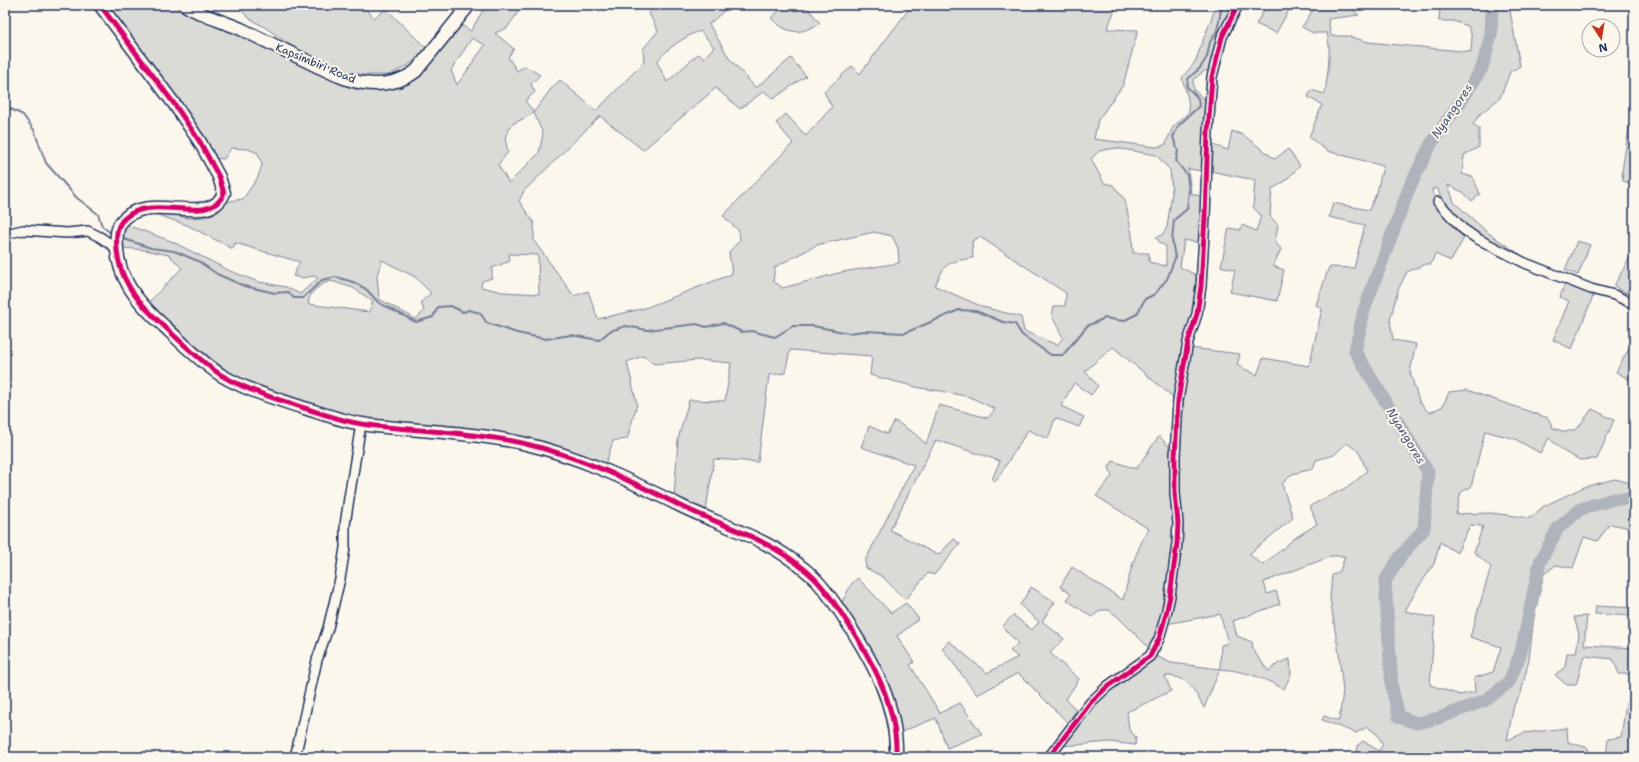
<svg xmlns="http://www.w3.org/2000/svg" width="1639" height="762" font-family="'Shantell Sans',sans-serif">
  <rect width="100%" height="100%" fill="#fbf7ec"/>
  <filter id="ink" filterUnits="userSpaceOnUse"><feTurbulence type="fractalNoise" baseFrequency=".025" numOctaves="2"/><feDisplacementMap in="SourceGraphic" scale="8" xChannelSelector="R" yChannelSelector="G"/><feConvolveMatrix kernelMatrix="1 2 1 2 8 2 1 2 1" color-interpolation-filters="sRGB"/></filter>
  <g filter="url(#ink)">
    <g fill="#dadad7" stroke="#7a849a" fill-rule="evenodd">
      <path d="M 106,5 L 174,5 L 222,27 L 233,30 L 352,84 L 397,84 L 459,24 L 471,31 L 483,10 L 492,5 L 523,5 L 507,28 L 495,33 L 514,49 L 508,57 L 517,71 L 525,66 L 540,75 L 531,84 L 535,92 L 525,101 L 534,112 L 551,89 L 560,80 L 596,111 L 644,62 L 643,49 L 658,31 L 649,13 L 657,5 L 731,5 L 709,24 L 729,58 L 756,88 L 791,58 L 806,76 L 773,99 L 764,91 L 740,109 L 716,88 L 643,150 L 600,116 L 524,191 L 519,201 L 534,223 L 534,241 L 574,296 L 588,291 L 598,319 L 645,308 L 732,274 L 729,252 L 740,240 L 739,231 L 723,216 L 793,143 L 776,123 L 786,114 L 806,136 L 832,107 L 824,92 L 852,66 L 860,74 L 909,9 L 906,5 L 1117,5 L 1107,29 L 1138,30 L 1123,85 L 1098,120 L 1094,139 L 1156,147 L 1165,145 L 1173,127 L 1189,112 L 1188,99 L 1182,78 L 1195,62 L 1215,9 L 1213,5 L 1235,5 L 1210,71 L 1204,71 L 1193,80 L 1194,90 L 1206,101 L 1203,171 L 1188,169 L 1191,193 L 1202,197 L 1199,243 L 1184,240 L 1180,267 L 1198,276 L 1195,308 L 1186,336 L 1173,397 L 1113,347 L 1085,371 L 1098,386 L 1091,395 L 1074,383 L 1061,406 L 1084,417 L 1079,427 L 1055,418 L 1048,439 L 1028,430 L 996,481 L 992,479 L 1000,461 L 936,440 L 890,530 L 938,555 L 954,539 L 960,544 L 934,575 L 928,573 L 905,600 L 883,577 L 866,568 L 865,561 L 914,465 L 861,447 L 869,426 L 887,434 L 895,421 L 914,433 L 926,444 L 939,405 L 988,418 L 995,409 L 970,397 L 941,391 L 920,388 L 870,375 L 872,356 L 790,350 L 785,373 L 769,375 L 758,462 L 714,459 L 706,510 L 674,497 L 678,439 L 689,400 L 725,401 L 731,363 L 698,360 L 654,364 L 643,356 L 627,362 L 637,404 L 627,439 L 613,441 L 605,465 L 526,439 L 363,419 L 274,394 L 242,380 L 209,360 L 148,303 L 182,268 L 169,255 L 145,250 L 123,248 L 124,234 L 127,225 L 171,241 L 230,271 L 259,282 L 286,287 L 300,294 L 318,278 L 315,276 L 301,278 L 293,276 L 300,262 L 235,243 L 233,249 L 187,225 L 149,212 L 162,212 L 189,218 L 204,217 L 218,212 L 225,202 L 243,199 L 258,177 L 262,165 L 258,153 L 248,149 L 231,148 L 224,159 L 214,158 ZM 700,31 L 714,47 L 704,58 L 698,54 L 667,82 L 657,62 C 664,50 687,35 700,31 ZM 472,38 L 485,45 L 457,85 L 451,70 ZM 534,113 L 543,134 L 539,153 L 509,183 L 498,165 L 508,152 L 505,138 L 511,125 ZM 1116,148 L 1156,155 L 1170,170 L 1172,193 L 1167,227 L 1162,235 L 1156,237 L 1160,243 L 1166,246 L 1166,266 L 1149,262 L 1149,253 L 1133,253 L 1132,235 L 1125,200 L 1113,185 L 1104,183 L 1091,159 L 1099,151 ZM 874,232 L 892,236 L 898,248 L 899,263 L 842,272 L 783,288 L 773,281 L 775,267 L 817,245 ZM 980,237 L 1066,293 L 1065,306 L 1054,306 L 1052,316 L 1063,338 L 1057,345 L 1024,331 L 1021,317 L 983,307 L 935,286 C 945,262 948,262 973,258 L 972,241 ZM 509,254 L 538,255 L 539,294 L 503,292 L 481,287 L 482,281 L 492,278 L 492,268 L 510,261 ZM 382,260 L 415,277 L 431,293 L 421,302 L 424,311 L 416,319 L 379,299 L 377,275 ZM 331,281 L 353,288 L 373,301 L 369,312 L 308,304 C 309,292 320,284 331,281 Z"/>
      <polygon points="236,5 363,5 374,18 386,9 427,49 409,65 389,75 364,75 336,69 296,49 266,28 250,19"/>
      <path d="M 785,5 L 805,5 L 820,23 C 800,35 788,35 771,18 Z"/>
      <polygon points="1267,5 1292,5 1276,33 1256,24"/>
      <path d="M 1316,5 L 1347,5 L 1359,15 L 1328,19 L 1331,36 L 1348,36 L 1368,42 L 1471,52 L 1472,37 L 1468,26 L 1453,21 L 1439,21 L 1440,5 L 1509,5 L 1520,66 L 1510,72 L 1500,98 L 1481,113 L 1473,124 L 1479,128 L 1479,147 L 1464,155 L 1462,174 L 1473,177 L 1480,194 L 1472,201 L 1463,192 L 1448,185 L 1454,202 L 1487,232 L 1522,256 L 1491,242 L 1466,226 L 1445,206 L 1437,188 L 1432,189 C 1436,210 1450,223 1464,238 L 1451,261 L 1435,254 L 1431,264 L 1425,264 L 1407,272 L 1398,290 L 1390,320 L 1393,340 L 1416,344 L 1410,372 L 1419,401 L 1429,413 L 1443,406 L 1449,392 L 1467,390 L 1548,418 L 1553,428 L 1565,432 L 1577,429 L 1592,409 L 1614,420 L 1597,459 L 1580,460 L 1563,451 L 1549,438 L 1540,453 L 1515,439 L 1485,431 L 1471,487 L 1461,492 L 1456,514 L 1491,513 L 1530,518 L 1544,506 L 1584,487 L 1615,479 L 1634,484 L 1634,534 L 1626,527 L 1610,524 L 1597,541 L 1584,537 L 1573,568 L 1556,565 L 1544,574 L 1534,617 L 1529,659 L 1521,693 L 1514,705 L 1507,740 L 1524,733 L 1567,728 L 1568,742 L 1588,748 L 1589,757 L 1364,757 L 1357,754 L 1358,745 L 1363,741 L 1379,751 L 1383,744 L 1377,734 L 1367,727 L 1356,733 L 1322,720 L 1324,716 L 1339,721 L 1343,691 L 1339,654 L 1330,599 L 1332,575 L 1340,571 L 1345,556 L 1332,556 L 1264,582 L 1267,594 L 1276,591 L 1280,604 L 1233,621 L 1237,636 L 1252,642 L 1253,650 L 1268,671 L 1279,663 L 1290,659 L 1291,674 L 1284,689 C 1262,677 1245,671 1220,669 L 1204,708 C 1194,690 1188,675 1165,676 L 1171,691 L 1127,712 L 1129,730 L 1136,737 L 1135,745 L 1110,742 L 1062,746 L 1087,710 L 1107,690 L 1154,655 L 1171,663 L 1220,669 L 1221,645 L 1228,643 L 1220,614 L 1166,624 L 1174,596 L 1183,532 L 1179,493 L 1181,408 L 1190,348 L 1240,354 L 1237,365 L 1257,375 L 1263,358 L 1309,366 L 1322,309 L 1316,305 L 1329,267 L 1354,268 L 1365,225 L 1329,217 L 1333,203 L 1369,210 L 1377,192 L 1383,166 L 1327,151 L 1309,137 L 1322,105 L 1308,97 L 1311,90 L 1325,94 C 1327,75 1332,52 1327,33 L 1313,33 L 1302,27 ZM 1347,443 L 1359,452 L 1367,471 L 1351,485 L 1310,506 L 1317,524 L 1295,538 L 1263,565 L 1249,554 L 1293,518 L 1282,484 L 1292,474 L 1313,469 L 1316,460 L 1334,455 ZM 1470,525 L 1483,526 L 1474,552 L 1491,567 L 1470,637 L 1501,647 L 1493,672 L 1474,678 L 1475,692 L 1460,695 L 1430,685 L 1435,618 L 1405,611 L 1416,591 L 1434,564 L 1440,542 L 1457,553 Z"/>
      <polygon points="1634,97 1634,184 1623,181 1622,171"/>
      <polygon points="1232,131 1243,135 1275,159 1288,149 1300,166 1284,182 1272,189 1270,216 1278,225 1275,242 1281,249 1273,266 1284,270 1277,301 1230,292 1235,270 1221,266 1229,228 1240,230 1242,225 1256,231 1261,216 1253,207 1255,180 1210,171 1210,144 1228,150"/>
      <polygon points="1577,241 1590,245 1578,275 1565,270"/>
      <polygon points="1634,250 1634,279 1626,293 1614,286"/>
      <polygon points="1565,283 1594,294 1572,349 1553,340 1569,301 1560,297"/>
      <polygon points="1631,345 1634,346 1634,382 1616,372"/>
      <path d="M 1159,436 L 1169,446 C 1172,512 1182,588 1149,648 L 1118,617 L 1109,610 L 1101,610 L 1092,617 L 1067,600 L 1071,594 L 1060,587 L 1072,567 L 1123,600 C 1130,573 1134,553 1149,529 L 1096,496 L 1112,476 L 1109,467 L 1113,461 L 1136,469 Z"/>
      <polygon points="858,578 891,613 906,603 919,619 897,636 914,662 910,665 940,713 960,703 982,734 947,748 936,718 901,732 892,696 874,653 842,602 852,583"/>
      <polygon points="1031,587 1055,602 1042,621 1064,639 1050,653 1079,679 1066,699 1076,710 1068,723 1018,673 977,695 942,648 949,641 987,673 1018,657 1010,651 1018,643 1002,627 1013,615 1032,630 1039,622 1020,605"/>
      <polygon points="1596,606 1634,608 1634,616 1595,614"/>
      <polygon points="1587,616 1584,645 1634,648 1634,674 1619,674 1613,659 1584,656 1576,685 1567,685 1555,675 1565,667 1567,653 1576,653 1579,634 1574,617"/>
      <polygon points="1626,703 1634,703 1634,757 1606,757 1608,739 1621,737"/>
    </g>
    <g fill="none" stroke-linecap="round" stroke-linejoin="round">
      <g stroke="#747e96" stroke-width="2">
        <polyline points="5,106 23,115 34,130 46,163 77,198 98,214 102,226 112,234"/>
        <polyline points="121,238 151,248 174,251 198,261 217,274 244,286 275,293 288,292 294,298 303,298 322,280 336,277 353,282 366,289 379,303 416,322 433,317 438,307 451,306 463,312 469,310 480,313 487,323 517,333 546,339 571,335 599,340 610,331 626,326 647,330 697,324 706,327 723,323 742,332 751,331 775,337 793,326 813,326 849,333 864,331 905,333 959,310 976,311 1003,322 1015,324 1022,335 1051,355 1063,355 1087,326 1105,318 1123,321 1137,314 1145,299 1155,294 1167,279 1175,258 1172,240 1174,220 1187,209 1189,191 1187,175 1176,161 1178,151 1173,137 1179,125 1199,106 1198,98 1187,87 1188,79 1200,68 1207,57 1210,42 1217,31 1222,5"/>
      </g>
      <polyline stroke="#afb3bb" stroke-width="13" points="1492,5 1491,35 1482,68 1459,104 1431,144 1410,186 1364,310 1355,351 1428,472 1424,529 1400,557 1385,581 1392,688 1399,717 1417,723 1439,718 1486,700 1509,682 1521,652 1540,562 1558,528 1581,509 1613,499 1632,499 1634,501"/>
      <g stroke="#1b2f5e" stroke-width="12">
        <g id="street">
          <polyline points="1438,202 1463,229 1476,238 1525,263 1591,289 1614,295 1634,304"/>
          <polyline points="5,234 23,230 67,233 88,231 100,237 118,249"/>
          <polyline points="295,757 317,660 328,628 340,579 345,548 345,525 349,498 361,424"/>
          <polyline points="1049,757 1091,702 1108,686 1150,656 1159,639 1166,614 1170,596 1177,543 1178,523 1175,493 1175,457 1178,400 1188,342 1197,314 1201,286 1205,217 1208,131 1212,77 1222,37 1238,5"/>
        </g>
      </g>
      <g stroke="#1b2f5e" stroke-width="15">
        <g id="secondary">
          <path d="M 100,5 L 175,105 L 200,142 L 219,177 L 224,193 C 211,228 152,192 125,218 C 120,222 118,226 117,233 C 113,274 136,301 164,326 C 182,343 200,361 221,375 C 246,390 274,398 301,407 C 321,413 342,421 362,424 C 373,426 385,427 397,428 C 438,432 481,434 522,443 C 579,456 631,481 683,507 C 714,522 747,532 777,550 C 790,558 803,567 814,578 C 826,590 836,605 845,619 C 872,660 898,706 896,757"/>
          <path d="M 185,5 C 202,16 222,21 241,29 C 266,41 290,53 315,65 C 330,72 347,81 364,83 C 382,86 402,82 416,71 L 469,5"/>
        </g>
      </g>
      <use href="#street" stroke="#fbf7ec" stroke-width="9"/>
      <use href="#secondary" stroke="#fbf7ec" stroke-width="12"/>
      <g stroke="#fbf7ec" stroke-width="8">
        <g id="cycleway">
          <path d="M 100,5 L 175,105 L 200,142 L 219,177 L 224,193 C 211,228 152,192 125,218 C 120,222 118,226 117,233 C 113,274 136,301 164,326 C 182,343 200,361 221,375 C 246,390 274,398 301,407 C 321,413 342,421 362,424 C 373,426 385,427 397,428 C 438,432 481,434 522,443 C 579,456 631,481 683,507 C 714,522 747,532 777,550 C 790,558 803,567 814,578 C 826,590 836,605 845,619 C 872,660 898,706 896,757"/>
          <polyline points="1049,757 1091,702 1108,686 1150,656 1159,639 1166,614 1170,596 1177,543 1178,523 1175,493 1175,457 1178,400 1188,342 1197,314 1201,286 1205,217 1208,131 1212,77 1222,37 1238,5"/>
        </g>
      </g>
      <use href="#cycleway" stroke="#d6006c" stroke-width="5"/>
    </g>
  </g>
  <g text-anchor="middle" stroke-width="4" stroke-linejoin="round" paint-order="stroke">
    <g font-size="11" fill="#1b2f5e" stroke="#fbf7ec">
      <text transform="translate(316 63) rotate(23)" y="4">Kapsimbiri Road</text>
    </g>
    <g font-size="12" font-style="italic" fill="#47577a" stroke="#fbf7ec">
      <text transform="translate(1452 111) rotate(-56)" y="4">Nyangores</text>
      <text transform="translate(1406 436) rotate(59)" y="4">Nyangores</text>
    </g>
  </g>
  <rect width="1639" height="762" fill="none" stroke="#fbf7ec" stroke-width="20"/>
  <rect x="10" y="10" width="1619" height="742" fill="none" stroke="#1b2f5e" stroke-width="1.5" filter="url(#ink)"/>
  <g transform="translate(1601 38) rotate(168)"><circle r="19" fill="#fbf7ec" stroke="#a1a7b3"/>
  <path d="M0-3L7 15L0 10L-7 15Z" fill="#c8321e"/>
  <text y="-6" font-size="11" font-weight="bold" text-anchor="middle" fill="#1b2f5e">N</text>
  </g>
</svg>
